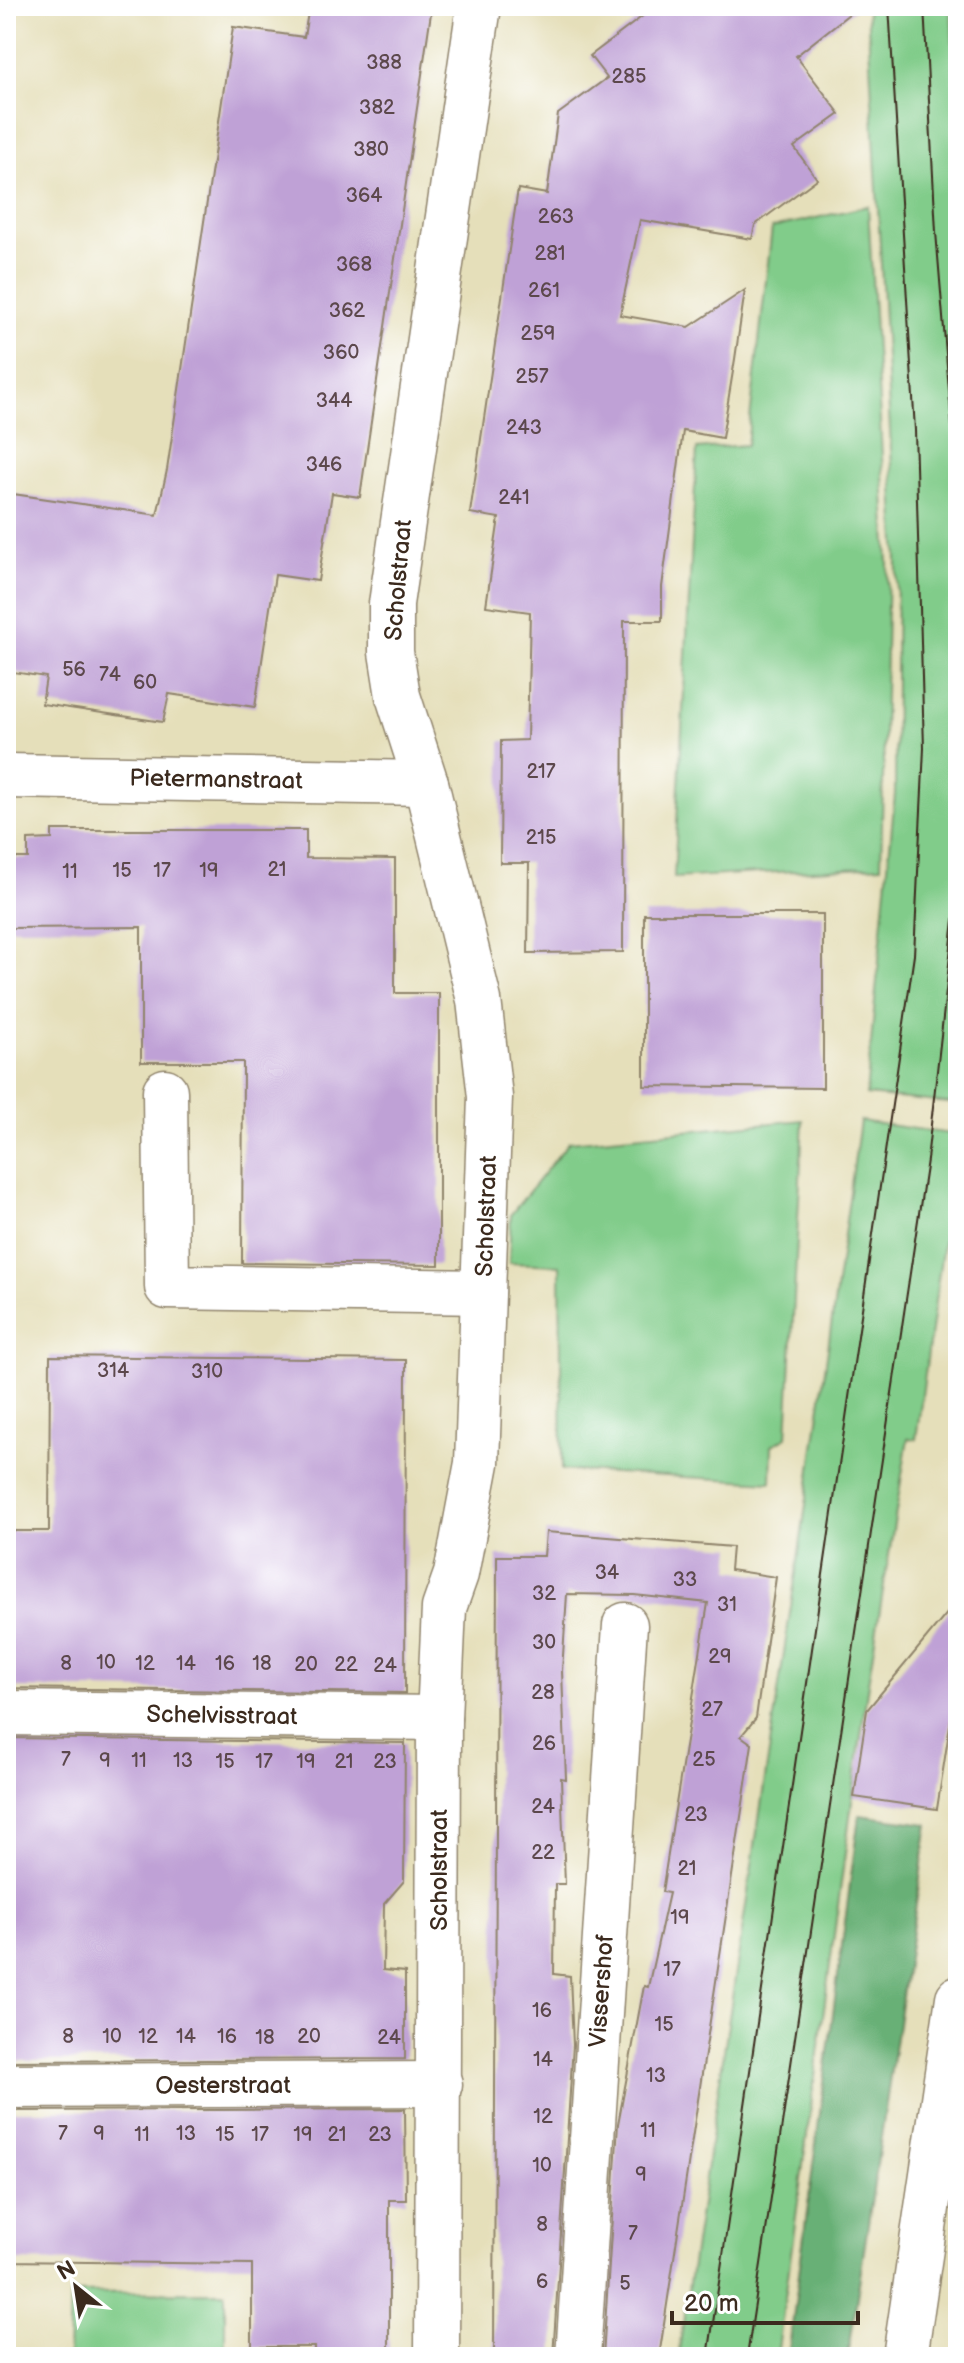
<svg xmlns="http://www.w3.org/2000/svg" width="964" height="2363" font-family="'Balsamiq Sans',sans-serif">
  <rect width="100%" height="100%" fill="#fff"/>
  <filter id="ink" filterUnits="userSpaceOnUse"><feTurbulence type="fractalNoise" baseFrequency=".0125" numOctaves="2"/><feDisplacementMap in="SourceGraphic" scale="16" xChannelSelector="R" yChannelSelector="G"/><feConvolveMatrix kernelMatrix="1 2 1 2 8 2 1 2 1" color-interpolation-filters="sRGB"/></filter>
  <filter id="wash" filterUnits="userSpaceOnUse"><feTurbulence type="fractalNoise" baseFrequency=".006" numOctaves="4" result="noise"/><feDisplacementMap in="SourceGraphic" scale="32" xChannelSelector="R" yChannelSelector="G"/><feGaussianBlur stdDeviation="1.8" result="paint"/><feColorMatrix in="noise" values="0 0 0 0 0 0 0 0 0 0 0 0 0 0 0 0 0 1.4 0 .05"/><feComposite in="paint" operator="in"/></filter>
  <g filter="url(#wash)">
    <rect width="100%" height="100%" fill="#e5dfba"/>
    <g fill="#81cc8a" stroke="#5e7b54" stroke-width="2">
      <polygon points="867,6 951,6 958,138 958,1104 866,1095 895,794 897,560"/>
      <polygon points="868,206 888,564 881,866 674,878 697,449 747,445 772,228"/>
      <polygon points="803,1120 787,1437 772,1445 771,1482 562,1470 560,1265 509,1263 511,1214 569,1142"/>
      <polygon points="860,1121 958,1135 916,1439 908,1438 868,1683 777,2357 678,2357 802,1533"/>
      <polygon points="225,2292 225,2357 68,2357 70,2293"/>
    </g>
    <polygon fill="#68b076" stroke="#526d4a" stroke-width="2" points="859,1815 928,1824 848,2357 788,2357"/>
    <g id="blocks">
      <g fill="#bfa1d6">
        <polygon points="309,6 432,6 360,497 332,493 318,581 275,575 255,707 169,694 163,722 42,704 46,677 6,671 6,493 157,515 167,470 233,27 304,37"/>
        <polygon points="656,6 859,6 796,56 840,114 794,147 817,179 755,225 752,239 640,220 620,315 689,327 745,290 735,359 722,438 683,431 662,587 662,621 624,621 623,952 528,953 529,863 500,863 501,741 527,740 530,612 486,606 499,518 470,513 518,189 547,194 558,114 607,78 590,56"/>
        <polygon points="52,830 306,830 306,858 395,859 395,993 439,993 439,1265 242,1263 243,1062 141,1062 141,927 6,928 6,858 28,858 28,840 52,839"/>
        <polygon points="644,914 823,914 823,1088 644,1086"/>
        <polygon points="50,1356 406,1360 405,1693 6,1688 6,1531 49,1531"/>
        <polygon points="546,1532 732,1547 730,1570 776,1577 756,1718 741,1736 752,1744 659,2357 603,2357 618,2124 644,1986 648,1987 669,1893 662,1892 708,1603 634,1595 567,1594 562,1671 566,1779 561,1778 565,1884 555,1884 554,1974 570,1976 573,2045 553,2357 494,2357 497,1556 544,1556"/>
        <polygon points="958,1600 958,1673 937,1809 854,1797 867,1710"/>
        <polygon points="6,1738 405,1743 404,1881 384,1904 383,1970 405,1972 405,2059 6,2061"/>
        <polygon points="405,2109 406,2200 389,2200 389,2357 314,2357 314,2347 252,2347 252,2264 6,2261 6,2111"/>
      </g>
    </g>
  </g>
  <g filter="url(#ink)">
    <use href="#blocks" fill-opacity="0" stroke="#90846c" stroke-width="2"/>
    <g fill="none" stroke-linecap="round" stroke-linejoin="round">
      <g stroke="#90846c" stroke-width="47">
        <g id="minor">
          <polyline points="6,776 426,783"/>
          <polyline points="165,1091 167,1287 483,1292"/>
          <polyline points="6,1713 439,1718"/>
          <polyline points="6,2086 440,2084"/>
          <polyline points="437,2357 439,1718 444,1608 456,1574 477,1463 490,1097 479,1000 426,783 398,696 391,652 391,604 479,6"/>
          <polyline points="578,2357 625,1625"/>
          <polyline points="905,2357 958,1998"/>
        </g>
      </g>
      <use href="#minor" stroke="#fff" stroke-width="44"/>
      <g stroke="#3b2a1e" stroke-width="2">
        <polyline points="924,6 936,232 958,500"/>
        <polyline points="708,2357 914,955 924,748 915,430 889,6"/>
        <polyline points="747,2357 927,1160 958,884"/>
      </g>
    </g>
  </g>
  <g text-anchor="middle" stroke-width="7" stroke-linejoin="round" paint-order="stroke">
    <g font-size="20" fill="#5c484c">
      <text x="384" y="69">388</text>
      <text x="629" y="83">285</text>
      <text x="377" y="114">382</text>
      <text x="371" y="156">380</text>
      <text x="364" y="202">364</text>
      <text x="556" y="223">263</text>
      <text x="550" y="260">281</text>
      <text x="354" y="271">368</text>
      <text x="544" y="297">261</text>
      <text x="347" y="317">362</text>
      <text x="538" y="340">259</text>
      <text x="341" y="359">360</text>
      <text x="532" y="383">257</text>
      <text x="334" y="407">344</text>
      <text x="524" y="434">243</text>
      <text x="324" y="471">346</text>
      <text x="514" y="504">241</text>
      <text x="74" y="676">56</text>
      <text x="110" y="681">74</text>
      <text x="145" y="689">60</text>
      <text x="541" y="778">217</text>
      <text x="541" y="844">215</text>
      <text x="277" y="876">21</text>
      <text x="122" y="877">15</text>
      <text x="162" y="877">17</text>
      <text x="209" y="877">19</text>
      <text x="70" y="878">11</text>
      <text x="113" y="1377">314</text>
      <text x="207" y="1378">310</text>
      <text x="607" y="1579">34</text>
      <text x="685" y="1586">33</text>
      <text x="544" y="1600">32</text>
      <text x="727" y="1611">31</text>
      <text x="544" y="1649">30</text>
      <text x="720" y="1663">29</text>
      <text x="106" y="1669">10</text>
      <text x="66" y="1670">8</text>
      <text x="145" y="1670">12</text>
      <text x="186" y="1670">14</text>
      <text x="225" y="1670">16</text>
      <text x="262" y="1670">18</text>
      <text x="306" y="1671">20</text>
      <text x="346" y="1671">22</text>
      <text x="385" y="1672">24</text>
      <text x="543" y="1699">28</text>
      <text x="712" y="1716">27</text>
      <text x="544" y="1750">26</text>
      <text x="66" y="1766">7</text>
      <text x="704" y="1766">25</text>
      <text x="105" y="1767">9</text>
      <text x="139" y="1767">11</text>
      <text x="183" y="1767">13</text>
      <text x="225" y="1768">15</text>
      <text x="264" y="1768">17</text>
      <text x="306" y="1768">19</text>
      <text x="344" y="1768">21</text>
      <text x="385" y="1768">23</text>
      <text x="543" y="1813">24</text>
      <text x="696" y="1821">23</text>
      <text x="543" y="1859">22</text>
      <text x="687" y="1875">21</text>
      <text x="680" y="1924">19</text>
      <text x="672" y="1976">17</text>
      <text x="542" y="2017">16</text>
      <text x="664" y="2031">15</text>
      <text x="68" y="2043">8</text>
      <text x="112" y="2043">10</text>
      <text x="148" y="2043">12</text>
      <text x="186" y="2043">14</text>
      <text x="227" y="2043">16</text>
      <text x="309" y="2043">20</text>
      <text x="265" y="2044">18</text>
      <text x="389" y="2044">24</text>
      <text x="543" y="2066">14</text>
      <text x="656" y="2082">13</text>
      <text x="543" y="2123">12</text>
      <text x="648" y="2137">11</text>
      <text x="63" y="2140">7</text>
      <text x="99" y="2140">9</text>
      <text x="186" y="2140">13</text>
      <text x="142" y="2141">11</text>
      <text x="225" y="2141">15</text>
      <text x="260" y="2141">17</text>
      <text x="303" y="2141">19</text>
      <text x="337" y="2141">21</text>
      <text x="380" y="2141">23</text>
      <text x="542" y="2172">10</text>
      <text x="641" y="2181">9</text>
      <text x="542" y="2231">8</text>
      <text x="633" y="2240">7</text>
      <text x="542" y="2288">6</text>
      <text x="625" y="2290">5</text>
    </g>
    <g font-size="24" fill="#3b2a1e" stroke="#fff">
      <text transform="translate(398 580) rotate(-85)" y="8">Scholstraat</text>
      <text transform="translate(216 779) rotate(1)" y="8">Pietermanstraat</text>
      <text transform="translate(486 1216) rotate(-88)" y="8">Scholstraat</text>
      <text transform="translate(222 1715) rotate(1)" y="8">Schelvisstraat</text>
      <text transform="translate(439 1870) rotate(-90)" y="8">Scholstraat</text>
      <text transform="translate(601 1991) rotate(-86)" y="8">Vissershof</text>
      <text x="223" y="2093">Oesterstraat</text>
    </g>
  </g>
  <rect width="964" height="2363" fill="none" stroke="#fff" stroke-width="32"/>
  <g transform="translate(76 2287) rotate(330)" stroke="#ffffff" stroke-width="6" paint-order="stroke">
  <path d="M0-6L14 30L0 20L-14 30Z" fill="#3b2a1e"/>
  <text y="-12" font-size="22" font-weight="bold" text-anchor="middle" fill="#3b2a1e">N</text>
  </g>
  <path d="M672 2311v12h186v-12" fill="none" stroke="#3b2a1e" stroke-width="4"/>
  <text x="684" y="2311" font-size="24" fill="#3b2a1e" stroke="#ffffff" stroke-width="6" paint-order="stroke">20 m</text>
</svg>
